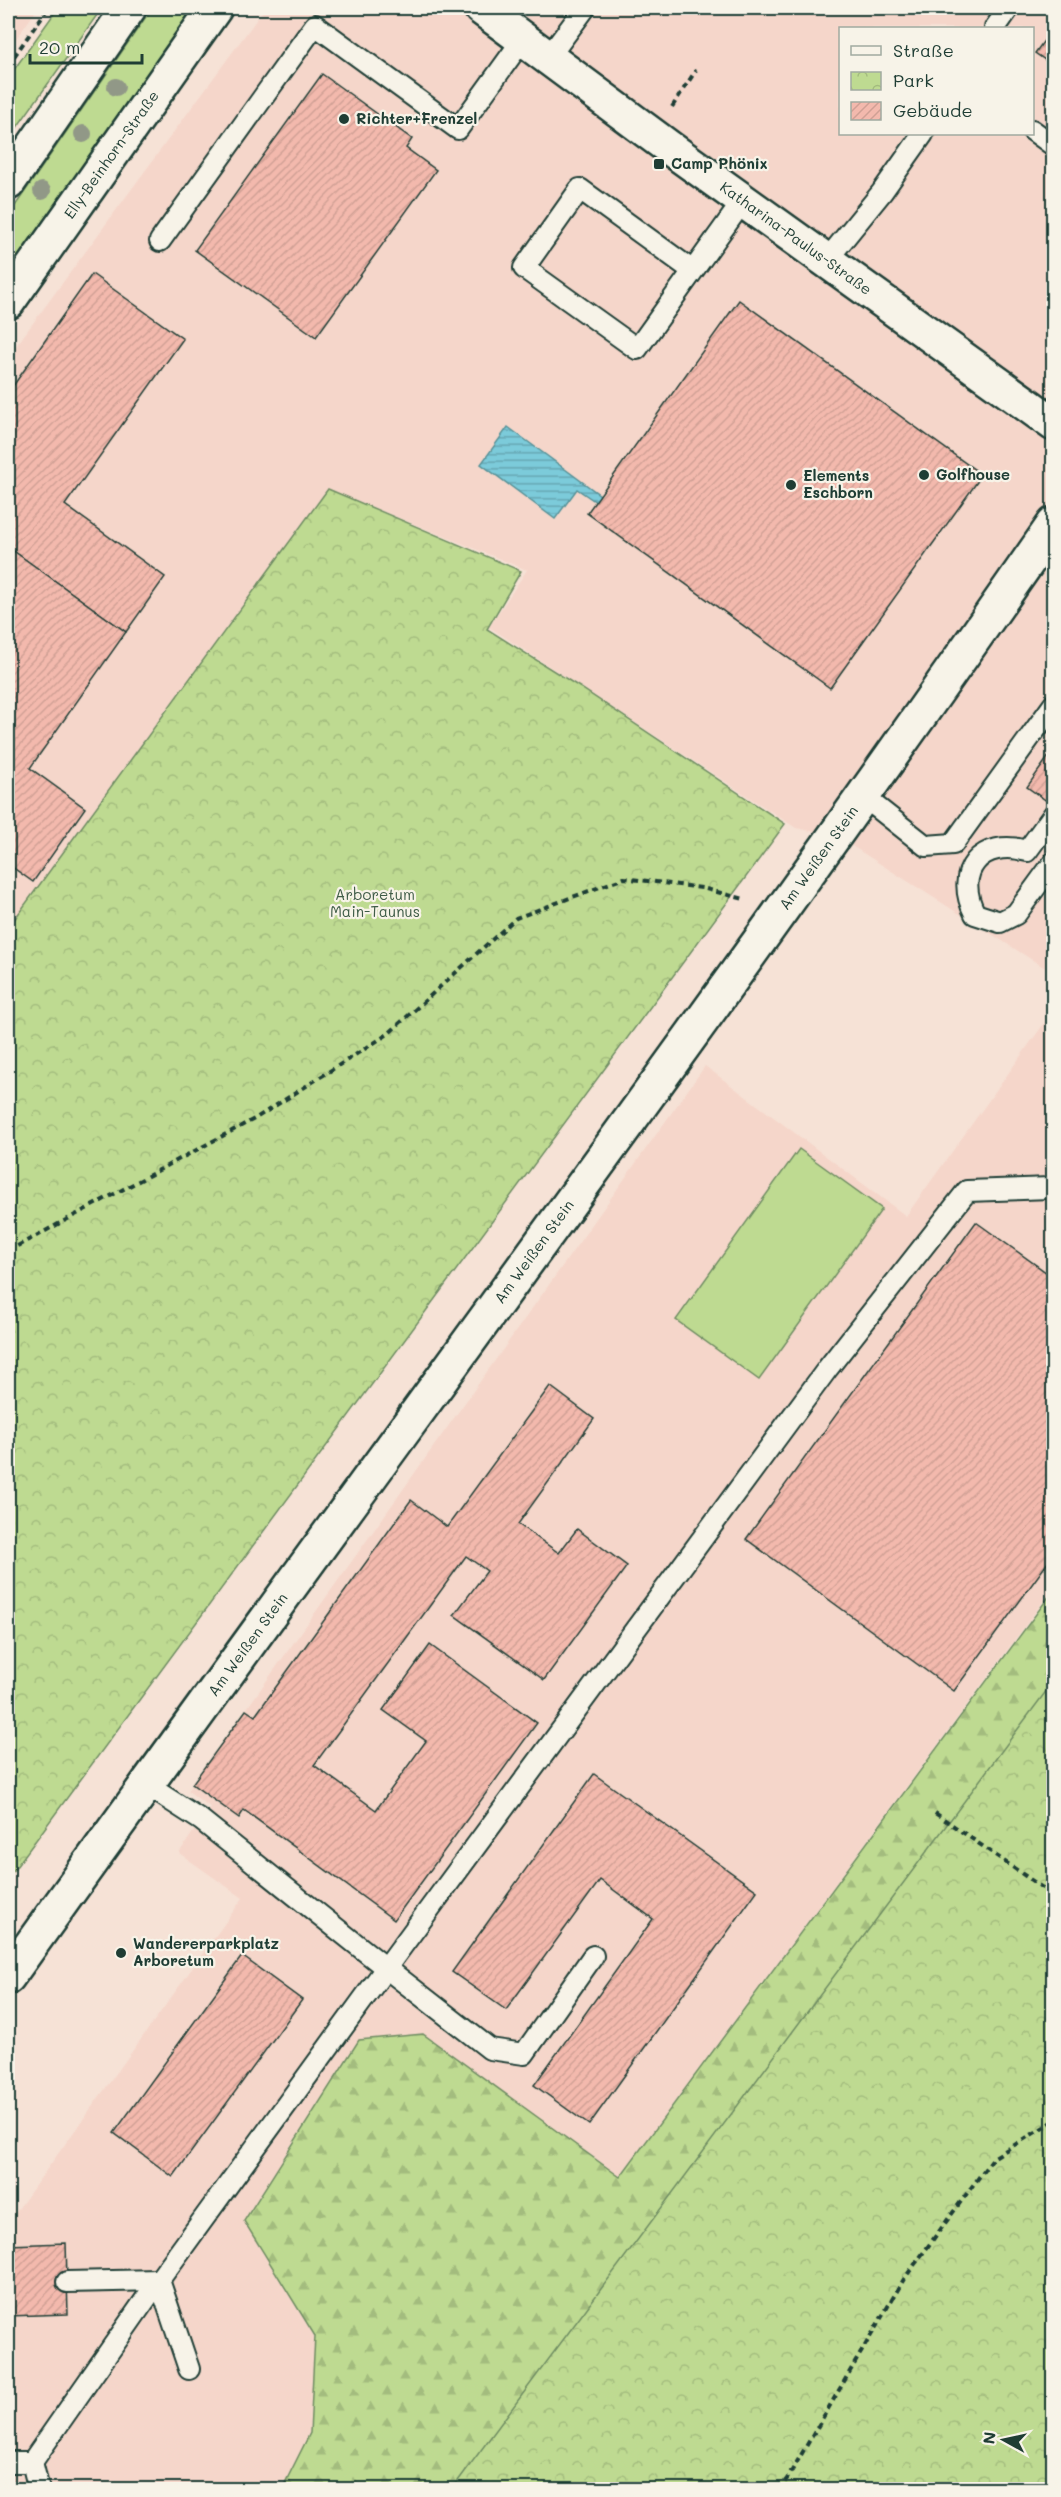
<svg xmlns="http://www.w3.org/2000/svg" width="1061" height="2497" font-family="Mali,sans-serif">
  <defs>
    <pattern id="forest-firs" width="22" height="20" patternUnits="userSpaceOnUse" patternTransform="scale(1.5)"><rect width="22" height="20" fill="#beda91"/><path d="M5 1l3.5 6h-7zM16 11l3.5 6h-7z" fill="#a3bc7e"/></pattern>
    <pattern id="park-crowns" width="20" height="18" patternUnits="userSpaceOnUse" patternTransform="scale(1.5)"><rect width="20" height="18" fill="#beda91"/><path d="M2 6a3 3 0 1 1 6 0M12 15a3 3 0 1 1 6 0" fill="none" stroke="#a3bc7e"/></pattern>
    <pattern id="water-rules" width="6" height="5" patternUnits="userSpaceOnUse" patternTransform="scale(1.5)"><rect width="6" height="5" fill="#7ccbda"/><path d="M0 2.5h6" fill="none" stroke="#65a6b2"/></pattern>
    <pattern id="building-hatch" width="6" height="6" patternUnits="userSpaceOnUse" patternTransform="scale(1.5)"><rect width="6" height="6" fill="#f3b9ad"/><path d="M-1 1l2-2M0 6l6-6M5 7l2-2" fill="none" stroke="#d0a095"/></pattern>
  </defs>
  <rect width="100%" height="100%" fill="#f6e2d6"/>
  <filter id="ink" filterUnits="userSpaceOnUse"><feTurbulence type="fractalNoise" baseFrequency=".0167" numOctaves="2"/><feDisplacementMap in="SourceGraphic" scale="12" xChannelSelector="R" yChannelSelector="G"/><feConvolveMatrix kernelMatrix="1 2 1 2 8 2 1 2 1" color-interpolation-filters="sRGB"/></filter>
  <g filter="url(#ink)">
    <g fill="#f5d6ca" fill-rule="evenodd">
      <polygon points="8,8 38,8 8,50"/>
      <path d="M 265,8 L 1053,8 L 1053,973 L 836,836 L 796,828 L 489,627 L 527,570 L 328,489 L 8,928 L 8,357 ZM 840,28 L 1032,28 L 1032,134 L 840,134 Z"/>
      <polygon points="1053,1011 1053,1588 390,2489 8,2489 8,2212 16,2212 243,1898 179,1853 210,1807 188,1791 705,1066 906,1216"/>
    </g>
    <g fill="#beda91" stroke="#6e8c62" stroke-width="1.5">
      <polygon points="58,8 102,8 8,140 8,78"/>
      <polygon points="152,8 199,8 8,276 8,216"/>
      <polygon points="799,1149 882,1209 759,1380 676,1320"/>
    </g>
    <polygon fill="url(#forest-firs)" stroke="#6e8c62" stroke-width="1.5" points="1053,1591 1053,2489 282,2489 310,2433 315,2336 244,2221 359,2040 423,2034 620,2177"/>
    <g fill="url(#park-crowns)" stroke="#6e8c62" stroke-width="1.5">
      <polygon points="328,489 521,571 487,629 581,688 785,824 8,1878 8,928"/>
      <polygon points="1053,1682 1053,2489 452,2489"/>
    </g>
    <polygon fill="url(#water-rules)" stroke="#579298" stroke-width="1.5" points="508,427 600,495 596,502 577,489 555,519 481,464"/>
    <g fill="url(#building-hatch)" stroke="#1f3d34" stroke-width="1.5">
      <polygon points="1054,27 1054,66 1035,53"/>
      <polygon points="322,74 412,139 406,148 436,170 316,337 195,250"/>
      <polygon points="92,274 183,339 65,505 165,577 126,632 8,547 8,393"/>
      <polygon points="739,300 982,475 830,688 587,513"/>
      <polygon points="8,547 126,632 30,768 85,808 33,882 8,864"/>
      <polygon points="1054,749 1054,806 1027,787"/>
      <polygon points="976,1222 1054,1278 1054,1554 954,1691 746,1539"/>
      <polygon points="550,1386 594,1419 518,1524 559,1553 577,1529 627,1566 544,1680 454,1615 487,1571 466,1556 314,1765 376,1810 426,1741 383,1710 430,1645 537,1723 394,1920 244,1810 239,1818 192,1784 246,1710 255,1716 411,1500 447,1527"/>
      <polygon points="594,1774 757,1891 589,2125 534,2085 653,1919 600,1880 506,2010 452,1972"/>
      <polygon points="242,1956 302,2000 173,2177 114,2133"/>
      <polygon points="66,2243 68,2314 8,2316 8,2245"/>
    </g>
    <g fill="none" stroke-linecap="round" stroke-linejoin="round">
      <g stroke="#1f3d34" stroke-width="24">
        <g id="service">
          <polyline points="995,28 1009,8"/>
          <polyline points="548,58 585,8"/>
          <polyline points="1032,130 1054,146"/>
          <polyline points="160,241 315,25 458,129 523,39"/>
          <polyline points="826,261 882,192 923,134"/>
          <polyline points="693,271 580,189 524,268 637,349 743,201"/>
          <polyline points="864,797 926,846 953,844 1054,704"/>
          <path d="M 1054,814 L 1027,851 C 981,838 953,871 975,914 L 1000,922 L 1016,914 L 1054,862"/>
          <polyline points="145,1784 201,1820 386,1968 828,1368 967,1191 1050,1188"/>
          <polyline points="67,2282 159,2280 189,2369"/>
          <polyline points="8,2462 32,2462 39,2490"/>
          <polyline points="32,2462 159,2280 386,1968 490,2049 524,2054 593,1956"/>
        </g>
      </g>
      <g stroke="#1f3d34" stroke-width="38">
        <g id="minor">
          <path id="s1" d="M 481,8 L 671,149 L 1054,424"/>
          <path id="s2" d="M 8,1977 C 355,1492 714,1015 1054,524"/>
        </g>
      </g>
      <g stroke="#1f3d34" stroke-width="38">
        <g id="tertiary">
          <polyline points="8,183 129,8"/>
          <path id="s3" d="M 8,302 L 215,8"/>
        </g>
      </g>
      <g stroke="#1f3d34" stroke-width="4" stroke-dasharray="6 4.5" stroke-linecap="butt">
        <polyline points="8,65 48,8"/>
        <polyline points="672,107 696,70"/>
        <polyline points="8,1251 256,1118 388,1034 516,918 624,878 702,888 744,899"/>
        <polyline points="935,1813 1054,1896"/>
        <polyline points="778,2490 787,2479 904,2279 993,2158 1054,2121"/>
      </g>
      <use href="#service" stroke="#f7f3e8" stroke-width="20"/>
      <use href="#minor" stroke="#f7f3e8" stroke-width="33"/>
      <use href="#tertiary" stroke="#f7f3e8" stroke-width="33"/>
    </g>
    <g fill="#919887">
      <circle cx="116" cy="87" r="9"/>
      <circle cx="83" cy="134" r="9"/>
      <circle cx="42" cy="191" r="9"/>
    </g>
  </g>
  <g fill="#1f3d34" stroke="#f7f3e8" stroke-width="2">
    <circle cx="344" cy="119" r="6"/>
    <rect x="653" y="158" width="12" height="12" rx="3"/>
    <circle cx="924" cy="475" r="6"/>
    <circle cx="791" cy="485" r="6"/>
    <circle cx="121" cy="1953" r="6"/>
  </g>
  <g text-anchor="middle" stroke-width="4.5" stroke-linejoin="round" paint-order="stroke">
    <g font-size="15" font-weight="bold" fill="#1f3d34" stroke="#f7f3e8" text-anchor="start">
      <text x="356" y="124">Richter+Frenzel</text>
      <text x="671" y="169">Camp Phönix</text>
      <text x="936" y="480">Golfhouse</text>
      <text x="803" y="481">Elements<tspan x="803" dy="17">Eschborn</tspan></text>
      <text x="133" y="1949">Wandererparkplatz<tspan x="133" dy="17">Arboretum</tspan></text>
    </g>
    <g font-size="15" fill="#1f3d34" stroke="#f7f3e8">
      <text dy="5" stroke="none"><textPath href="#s3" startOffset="180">Elly-Beinhorn-Straße</textPath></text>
      <text dy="5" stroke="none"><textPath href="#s1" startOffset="390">Katharina-Paulus-Straße</textPath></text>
      <text dy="5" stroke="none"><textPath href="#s2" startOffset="1382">Am Weißen Stein</textPath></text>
      <text dy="5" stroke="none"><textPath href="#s2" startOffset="896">Am Weißen Stein</textPath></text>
      <text dy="5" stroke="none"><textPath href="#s2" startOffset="410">Am Weißen Stein</textPath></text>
    </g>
    <g font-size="15" fill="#3f5c47" stroke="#f7f3e8">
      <text x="375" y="900">Arboretum<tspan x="375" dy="17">Main-Taunus</tspan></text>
    </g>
  </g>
  <rect width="1061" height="2497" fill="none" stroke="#f7f3e8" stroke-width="30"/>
  <rect x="15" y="15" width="1031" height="2467" fill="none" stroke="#1f3d34" stroke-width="2" filter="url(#ink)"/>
  <rect x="839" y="27" width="195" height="108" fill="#f7f3e8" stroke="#a1aaa0" stroke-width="1.5"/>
  <rect x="851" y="46" width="30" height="9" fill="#f7f3e8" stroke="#a1aaa0" stroke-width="1.5"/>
  <text x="893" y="57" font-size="18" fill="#1f3d34">Straße</text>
  <rect x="851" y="72" width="30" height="18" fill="url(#park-crowns)" stroke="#a1aaa0" stroke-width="1.5"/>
  <text x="893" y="87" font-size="18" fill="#1f3d34">Park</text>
  <rect x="851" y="102" width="30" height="18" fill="url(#building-hatch)" stroke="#a1aaa0" stroke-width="1.5"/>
  <text x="893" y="117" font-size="18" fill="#1f3d34">Gebäude</text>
  <g transform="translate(1004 2440) rotate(278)" stroke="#f7f3e8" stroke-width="4.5" paint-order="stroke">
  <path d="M0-4.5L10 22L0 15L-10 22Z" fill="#1f3d34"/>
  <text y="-9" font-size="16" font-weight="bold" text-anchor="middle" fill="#1f3d34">N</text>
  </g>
  <path d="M30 54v9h112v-9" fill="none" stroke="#1f3d34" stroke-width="3"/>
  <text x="39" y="54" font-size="18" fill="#1f3d34" stroke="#f7f3e8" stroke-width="4.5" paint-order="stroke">20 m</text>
</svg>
